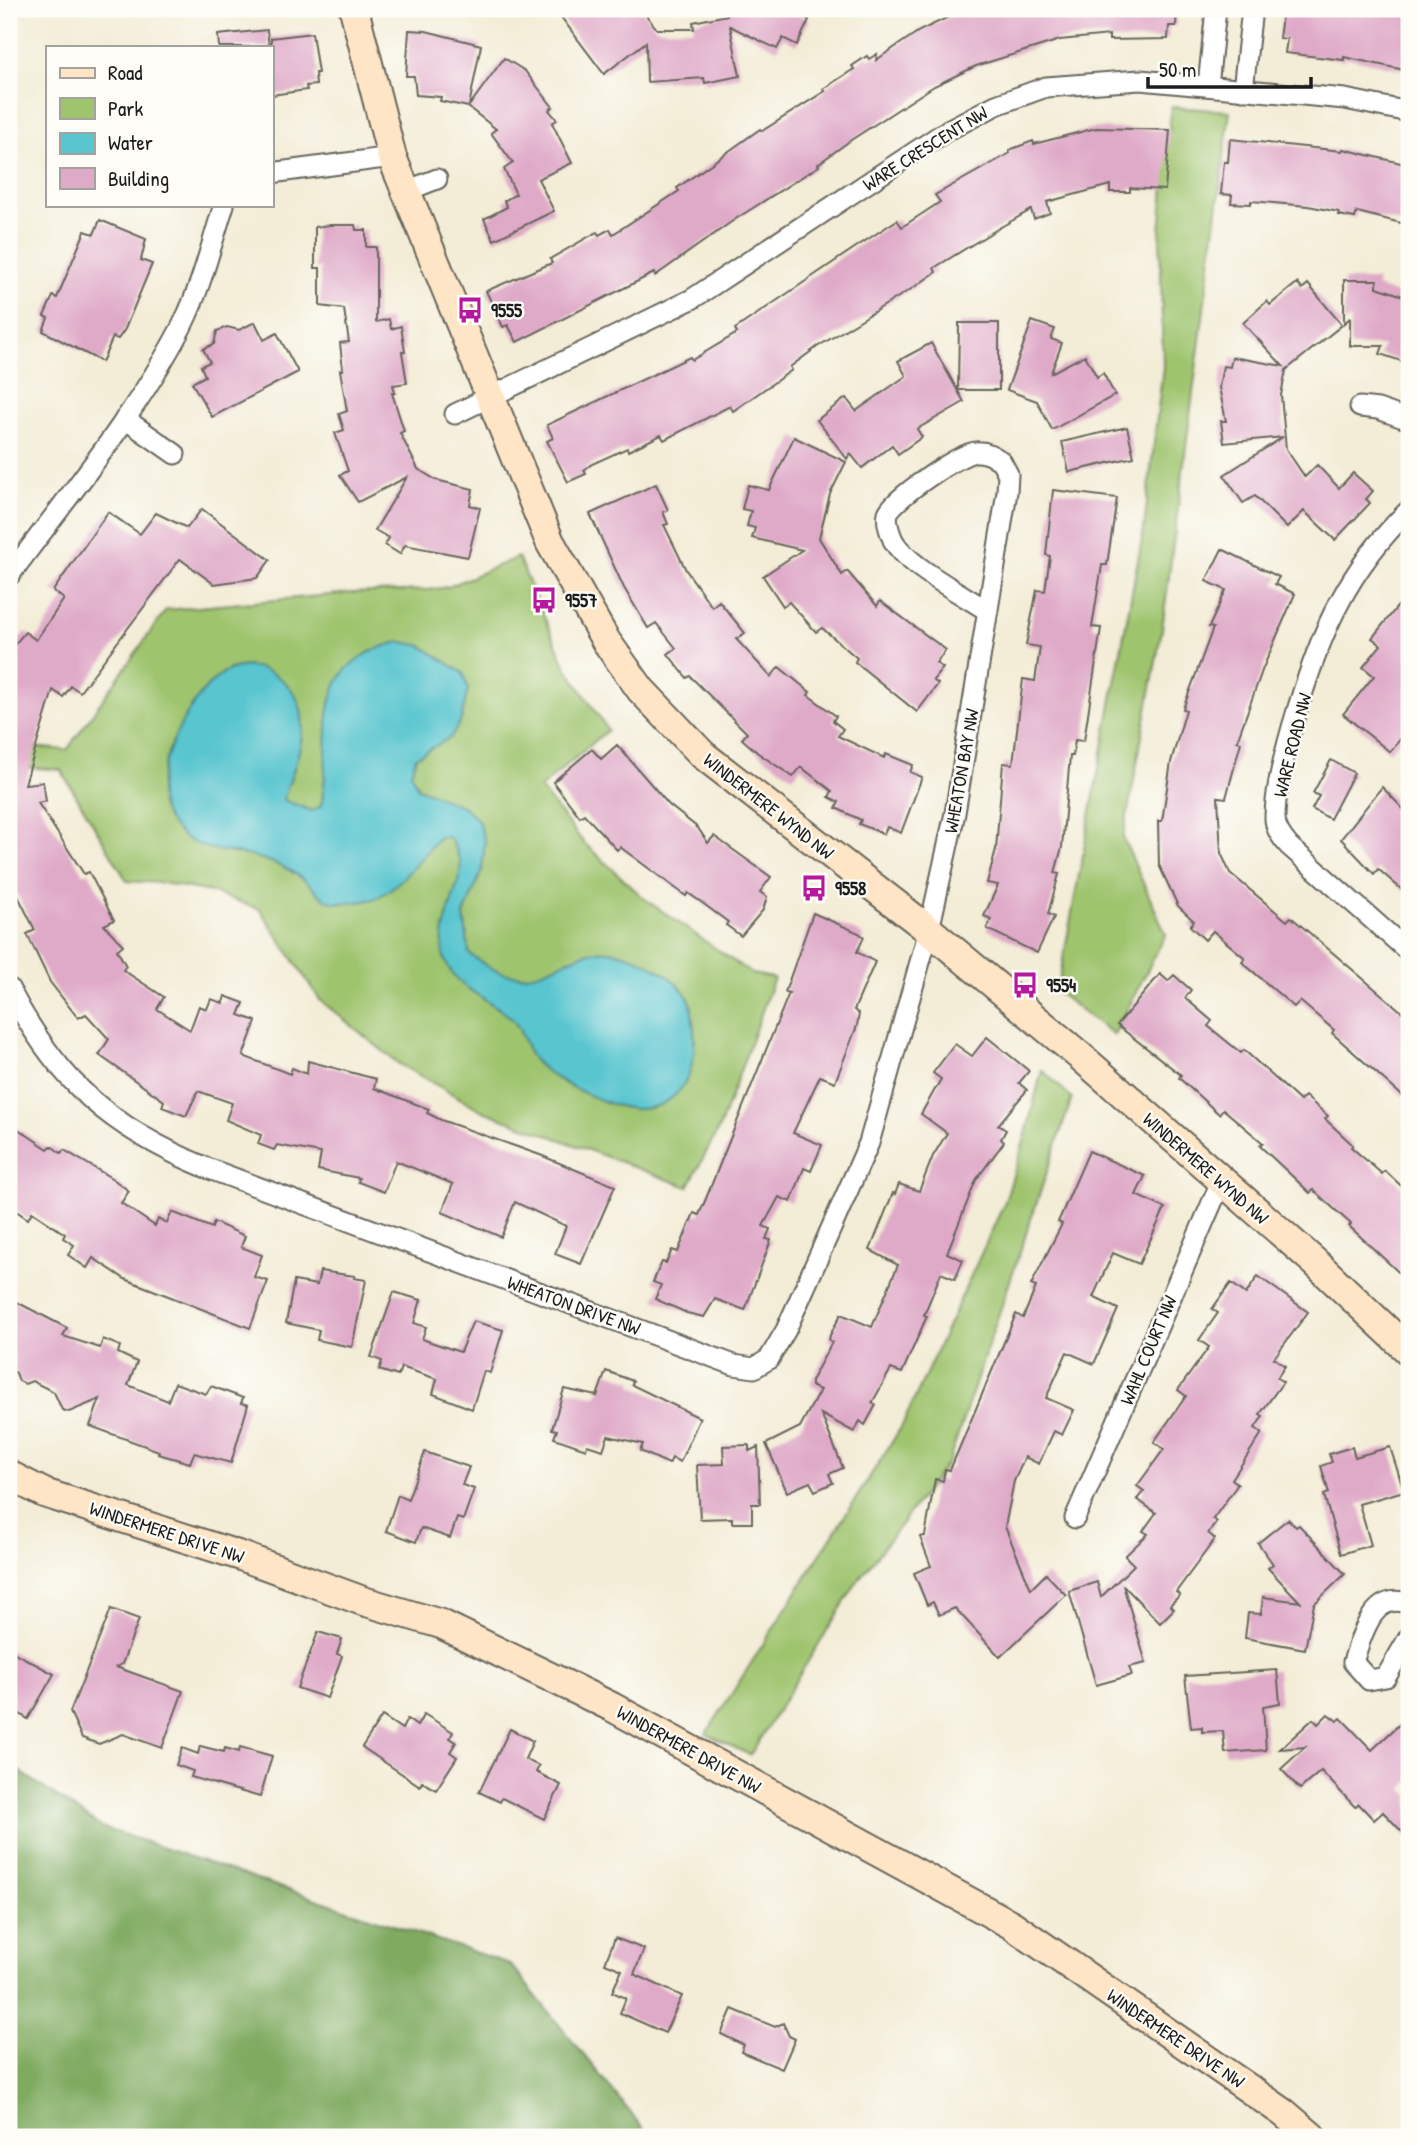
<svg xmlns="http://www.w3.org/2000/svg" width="1418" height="2146" font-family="'Patrick Hand',sans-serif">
  <rect width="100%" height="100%" fill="#fdfcf7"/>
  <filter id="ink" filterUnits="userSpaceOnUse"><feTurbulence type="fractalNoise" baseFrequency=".0143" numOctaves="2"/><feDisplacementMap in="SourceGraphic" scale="14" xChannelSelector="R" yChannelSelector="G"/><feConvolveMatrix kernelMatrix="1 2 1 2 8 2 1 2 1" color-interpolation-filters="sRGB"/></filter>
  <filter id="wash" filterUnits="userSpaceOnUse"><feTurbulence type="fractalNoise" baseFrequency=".00686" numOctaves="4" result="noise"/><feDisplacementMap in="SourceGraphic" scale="28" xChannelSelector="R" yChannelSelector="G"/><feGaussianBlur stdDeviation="1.57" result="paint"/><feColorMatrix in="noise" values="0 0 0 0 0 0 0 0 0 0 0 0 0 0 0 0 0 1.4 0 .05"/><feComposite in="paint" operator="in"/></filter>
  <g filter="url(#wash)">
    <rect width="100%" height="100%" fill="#f3ecd6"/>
    <g fill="#9fc46e" stroke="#5e7045" stroke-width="2">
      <polygon points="1171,107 1230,111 1162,629 1123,838 1166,934 1114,1035 1057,992 1144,528 1163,366 1160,232"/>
      <polygon points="518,557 566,667 608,730 540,788 584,843 645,899 752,974 774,978 720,1126 688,1187 483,1111 399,1064 320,1000 260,909 211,892 162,883 127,881 61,770 9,766 9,745 67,750 166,610 351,593 427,590 448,587"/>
      <polygon points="1042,1070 1072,1098 949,1461 857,1582 750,1755 706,1734 902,1426 1004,1204 1025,1138"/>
    </g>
    <polygon fill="#7faa61" stroke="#4e633e" stroke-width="2" points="9,1764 101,1827 510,1964 650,2137 9,2137"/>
    <path fill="#58c5cf" stroke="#3a7076" stroke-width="2" d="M 399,642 L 420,645 L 463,673 L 468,689 L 461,720 L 451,737 L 416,757 L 411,774 L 418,788 L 464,807 L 478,820 L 485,841 L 482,870 L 464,915 L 469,953 C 536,1010 564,939 617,952 C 642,958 678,977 690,1001 C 693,1007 692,1016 693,1022 C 699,1061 687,1106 641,1109 C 615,1111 550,1080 533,1059 C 524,1047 522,1027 510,1017 C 488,998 449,986 443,953 C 438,923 465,878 460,861 C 458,853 453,845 449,837 L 439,837 C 424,855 393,895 370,900 C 359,902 344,904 333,902 C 320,899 314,887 304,880 C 295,873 282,866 271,862 C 245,851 209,854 185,838 C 176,831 166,819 162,808 C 149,772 195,682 231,669 C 246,663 263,667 276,676 C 322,704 297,760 283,800 L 312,811 L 321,806 C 336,734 303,664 399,642 Z"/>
    <g id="blocks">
      <g fill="#dfa9c8">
        <polygon points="555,9 641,9 657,29 694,29 693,22 727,15 730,9 787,9 809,20 797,45 783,38 777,49 730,26 740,76 705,83 704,78 647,82 646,42 604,74"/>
        <polygon points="951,9 1177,9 1176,26 1169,26 1168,39 1109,40 1109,35 1060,40 976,66 934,86 851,140 818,164 819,166 734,220 655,276 654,273 517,342 508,325 503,327 486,291 552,263 550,259 597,232 599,235 610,229 613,234 679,191 677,188 760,129 762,131 825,91 823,89 854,69 852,66 867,56 869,59 877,54 876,60 919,31 953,15"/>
        <polygon points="1283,9 1409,9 1409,71 1344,57 1344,60 1285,53 1287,39 1279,38"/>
        <polygon points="267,30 269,47 219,47 218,35"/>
        <polygon points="409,30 426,31 481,45 469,106 504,58 525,71 553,107 549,110 557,120 552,123 572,163 538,179 554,211 494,240 484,219 507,207 504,201 516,194 504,169 513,163 491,133 496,129 468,107 440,101 441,97 416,95 414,76 406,76"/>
        <polygon points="312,33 318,73 315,73 316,85 306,86 307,90 271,95 271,38"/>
        <polygon points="1096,128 1170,130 1165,190 1130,188 1130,192 1110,192 1110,185 1047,202 1050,213 1034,219 1031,210 999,228 934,268 936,272 916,286 817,347 790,367 792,370 733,411 730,406 664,440 661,435 628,451 627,448 592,464 584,470 586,474 568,482 547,441 553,438 547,425 690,357 692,360 737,333 735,329 853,249 897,220 902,227 940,202 935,195 1010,153 1009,150 1033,141 1034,144"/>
        <polygon points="1230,139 1342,151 1343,149 1409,165 1409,225 1357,212 1355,218 1338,215 1339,212 1308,206 1251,201 1251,204 1231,203 1232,195 1221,194 1224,162 1228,162"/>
        <polygon points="100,220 146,239 141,260 152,264 125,329 118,339 113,337 102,362 43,331 48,318 44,316 53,296 57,298 85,231 94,234"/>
        <polygon points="330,225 355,225 356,230 366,230 366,247 376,247 376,322 389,319 391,329 401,326 405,352 402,352 407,383 393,385 395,393 392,393 404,431 400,433 418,469 436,480 473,489 470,505 480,508 468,557 405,545 400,554 385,545 389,538 375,530 407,477 358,502 340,475 348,471 335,433 344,430 339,414 347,411 340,370 343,370 340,343 349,342 344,309 320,306 320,268 315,268 315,227"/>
        <polygon points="1344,280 1377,280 1377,287 1409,298 1409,346 1404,362 1380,354 1383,346 1350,346 1350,318 1344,323"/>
        <polygon points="1297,283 1302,289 1308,284 1342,325 1286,370 1281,395 1286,449 1305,477 1317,465 1339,488 1353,473 1373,491 1366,499 1370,503 1335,540 1304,511 1287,528 1255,496 1243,503 1224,475 1283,437 1224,443 1221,421 1226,421 1219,387 1223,366 1230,367 1232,357 1283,366 1243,323 1267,301 1270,305"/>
        <polygon points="1032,321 1055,329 1051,339 1062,343 1051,373 1085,355 1097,377 1103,373 1115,395 1052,430 1037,401 1007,390"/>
        <polygon points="255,322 264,340 277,333 298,372 212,417 192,383 205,376 201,366 210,362 203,349 214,344 217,331 227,327 239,330"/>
        <polygon points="959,323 999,323 999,390 958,390"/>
        <polygon points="931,343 964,402 917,429 922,437 898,454 892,445 862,468 850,453 847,459 817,420 846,398 856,411 906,376 898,361"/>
        <polygon points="1127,427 1134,457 1069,472 1062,442"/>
        <polygon points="794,437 846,462 830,494 819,538 842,575 847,571 877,606 880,601 946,650 936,663 943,668 933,680 938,684 917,712 855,662 857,658 822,628 816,632 789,602 783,606 763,576 802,550 752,538 755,528 747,526 751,511 742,509 748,485 769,490"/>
        <polygon points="656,484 668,510 663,512 668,524 664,525 686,570 712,607 719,601 745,633 736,639 771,677 779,667 810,692 808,695 836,716 833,721 843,729 838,736 884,758 886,754 913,765 910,772 922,777 901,833 887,827 884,834 859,824 861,820 836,808 839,802 829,797 832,791 801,767 793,777 758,753 742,739 747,733 690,676 687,678 668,654 676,648 656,623 648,628 624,588 590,514"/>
        <polygon points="1053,490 1117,498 1107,565 1102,565 1092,627 1101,628 1084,741 1075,740 1073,756 1070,756 1062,847 1055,873 1059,874 1048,914 1054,917 1037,953 987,929 991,919 984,916 998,885 987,883 996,849 1003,763 1013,764 1023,679 1035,681 1040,647 1026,645 1037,590 1045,591 1050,556 1046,555"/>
        <polygon points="202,509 270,560 257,578 214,584 180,559 80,692 71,686 63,697 53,690 25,784 43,782 46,801 38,803 84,874 89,872 114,920 104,925 123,945 117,950 126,966 123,970 164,997 157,1009 190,1030 199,1006 207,1009 211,999 223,1003 225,996 244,1003 239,1015 256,1021 243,1056 290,1074 292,1068 307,1074 308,1061 376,1079 374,1088 429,1109 427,1113 441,1120 540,1155 615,1186 581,1264 555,1254 566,1226 515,1202 501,1237 442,1212 453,1184 396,1161 384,1192 358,1182 359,1178 318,1170 321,1153 277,1145 274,1150 258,1144 261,1135 226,1120 232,1103 198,1091 186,1116 162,1107 164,1101 99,1055 109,1039 86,1014 78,1018 50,982 27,934 35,930 9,878 9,651 25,632 36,640 64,599 53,591 108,512 140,534 156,513 187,528"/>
        <polygon points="1222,549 1279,577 1275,584 1295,594 1263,668 1237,741 1241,742 1226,798 1218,797 1221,853 1230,873 1287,921 1291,917 1409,1018 1409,1102 1332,1033 1334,1030 1300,1001 1294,1007 1242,962 1245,958 1213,931 1205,940 1190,926 1194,921 1178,906 1159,865 1158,821 1162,821 1171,762 1186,710 1183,709 1213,628 1209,627 1226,590 1206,581"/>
        <polygon points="1409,592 1409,728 1390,752 1343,714 1374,676 1363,667 1381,645 1372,638"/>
        <polygon points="617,745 669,805 698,828 708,843 714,836 771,877 760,892 767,897 763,910 741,936 726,925 728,922 701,902 688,893 686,896 620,847 617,850 584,814 580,817 553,782 592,749 601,759"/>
        <polygon points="1331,760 1354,773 1330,819 1312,809 1319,796 1313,793"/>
        <polygon points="1382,787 1409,815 1409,896 1378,869 1374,874 1341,839"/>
        <polygon points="813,913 859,933 864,937 857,952 875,962 854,1010 859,1014 857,1026 835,1082 820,1076 793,1133 822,1145 811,1171 804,1168 791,1202 779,1197 763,1226 770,1229 766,1239 771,1240 745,1310 715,1299 704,1317 687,1313 655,1299 661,1285 653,1282 662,1262 666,1263 672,1250 678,1252 694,1213 699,1215 705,1201 789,993 785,992"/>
        <polygon points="1160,974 1168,981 1174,975 1191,990 1185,998 1212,1021 1208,1026 1241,1053 1244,1050 1300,1101 1305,1096 1328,1116 1325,1119 1353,1145 1351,1147 1382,1174 1385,1171 1409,1193 1409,1282 1349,1226 1351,1224 1313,1190 1310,1193 1291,1175 1260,1146 1263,1143 1223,1109 1219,1114 1179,1078 1181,1075 1117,1025"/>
        <polygon points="987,1037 1029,1071 1019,1083 1027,1090 998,1125 1006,1130 1001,1139 1004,1142 976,1180 947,1253 963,1260 955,1279 941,1273 924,1315 927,1316 902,1373 891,1369 872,1403 876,1405 865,1425 860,1421 854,1432 821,1414 843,1468 829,1474 833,1483 815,1491 810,1482 787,1492 766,1444 800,1427 820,1390 811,1386 811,1381 832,1342 829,1340 830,1335 841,1314 872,1327 898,1265 870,1250 893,1193 895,1194 899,1184 919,1191 933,1156 947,1133 921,1114 941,1079 933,1073 955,1044 972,1056"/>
        <polygon points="9,1123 48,1149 51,1146 61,1153 64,1150 113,1179 129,1191 121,1203 155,1226 158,1219 167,1223 172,1212 212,1228 214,1222 245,1236 241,1247 262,1255 254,1277 268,1281 250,1328 125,1279 93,1258 87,1268 68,1255 74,1245 63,1238 65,1234 32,1212 28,1219 9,1206"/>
        <polygon points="1089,1151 1145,1176 1136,1195 1165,1208 1139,1264 1113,1253 1093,1297 1118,1309 1094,1364 1067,1352 1046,1398 1074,1410 1062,1435 1054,1431 1039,1464 1025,1457 1014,1481 1005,1527 1031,1589 1046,1574 1066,1595 1000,1657 955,1608 939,1615 933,1602 927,1605 914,1573 931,1566 920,1537 925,1536 935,1479 943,1481 945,1469 950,1470 1016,1314 1023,1318 1036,1287 1031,1285 1062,1224 1058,1222"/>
        <polygon points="320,1271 355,1276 354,1278 366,1280 352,1347 317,1340 319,1330 286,1323 294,1281 317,1285"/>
        <polygon points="1258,1276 1308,1312 1274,1358 1285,1366 1277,1378 1283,1382 1260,1414 1263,1416 1255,1428 1262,1433 1232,1479 1238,1484 1213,1519 1217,1522 1208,1533 1215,1539 1176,1592 1180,1595 1170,1605 1174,1609 1160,1623 1123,1585 1146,1663 1129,1667 1132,1675 1096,1685 1069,1591 1097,1582 1101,1597 1134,1565 1125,1556 1148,1534 1143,1531 1156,1513 1137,1499 1144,1491 1137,1486 1164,1449 1154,1442 1186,1396 1178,1390 1209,1347 1199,1340 1218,1313 1212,1309 1231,1283 1246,1294"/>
        <polygon points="394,1292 421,1300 414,1323 426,1327 422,1339 460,1352 473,1321 503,1330 490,1373 484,1371 472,1409 433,1394 437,1379 401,1367 398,1376 379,1370 382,1361 371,1357"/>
        <polygon points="9,1298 67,1328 63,1336 100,1348 103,1339 120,1346 118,1353 137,1362 128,1385 168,1401 175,1383 206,1394 211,1386 243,1398 241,1403 248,1405 231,1463 194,1453 190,1463 158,1454 159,1451 90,1426 100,1399 69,1412 62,1410 54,1392 32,1381 25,1384 19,1381 16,1373 9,1369"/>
        <polygon points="606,1371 633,1381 632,1385 700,1418 680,1462 672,1458 669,1464 640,1451 643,1444 608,1436 603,1450 587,1445 586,1449 554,1438 557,1430 552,1429 564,1389 597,1396"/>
        <polygon points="749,1445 749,1451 758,1447 760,1504 752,1504 752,1523 732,1523 732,1518 700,1519 697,1465 724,1464 723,1446"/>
        <polygon points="1352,1447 1355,1457 1390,1447 1404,1491 1359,1504 1371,1545 1341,1554 1324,1495 1329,1493 1321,1466 1332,1462 1329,1454"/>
        <polygon points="425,1452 469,1467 462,1485 474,1489 463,1520 457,1518 450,1538 421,1528 416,1542 386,1531 398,1495 408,1499"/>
        <polygon points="1288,1519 1296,1527 1299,1525 1345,1574 1314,1604 1305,1649 1245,1638 1248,1613 1261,1614 1263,1597 1300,1602 1268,1568 1273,1564 1258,1543"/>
        <polygon points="111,1609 139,1619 122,1664 116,1667 183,1691 162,1748 123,1734 99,1744 82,1738 70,1712"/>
        <polygon points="318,1632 342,1639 337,1654 342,1656 327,1698 297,1688"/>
        <polygon points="9,1650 54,1674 28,1719 9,1707"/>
        <polygon points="1277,1670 1280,1703 1263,1706 1266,1750 1225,1753 1223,1731 1202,1732 1202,1727 1191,1728 1185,1676"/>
        <polygon points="424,1714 453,1732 450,1738 456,1742 450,1752 457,1757 436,1790 422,1782 420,1786 362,1747 382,1716 402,1729 407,1719 417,1726"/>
        <polygon points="1328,1714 1337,1721 1341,1718 1372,1750 1401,1723 1409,1731 1409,1782 1403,1788 1409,1795 1409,1839 1383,1812 1374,1820 1359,1804 1355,1807 1321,1771 1300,1789 1281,1769 1305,1747 1280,1749 1313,1719 1318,1724"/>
        <polygon points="510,1729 533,1741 525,1759 539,1766 536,1772 561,1785 544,1819 502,1798 500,1802 479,1792"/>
        <polygon points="200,1746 224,1752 225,1748 239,1752 240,1747 272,1756 260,1797 191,1777 193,1771 176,1765 182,1748 198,1754"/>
        <polygon points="615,1938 644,1949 634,1974 682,1996 665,2033 620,2013 626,1998 612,1992 622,1970 605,1963"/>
        <polygon points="732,2009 775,2027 783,2023 789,2036 795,2039 782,2069 741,2052 744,2045 721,2034"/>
      </g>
    </g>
  </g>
  <g filter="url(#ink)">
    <use href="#blocks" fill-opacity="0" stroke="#67655d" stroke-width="2"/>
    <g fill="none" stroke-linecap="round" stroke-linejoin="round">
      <g stroke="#67655d" stroke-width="23">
        <g id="street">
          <polyline points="1208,86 1216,9"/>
          <polyline points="1243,90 1252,9"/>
          <polyline points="271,173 392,157"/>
          <polyline points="406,191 437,179"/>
          <polyline points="1360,407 1378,409 1409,420"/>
          <polyline points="455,414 692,299 948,130 996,105 1046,87 1140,80 1345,99 1409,112"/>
          <polyline points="125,419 175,454"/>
          <path d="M 1409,510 C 1381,537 1357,569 1339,603 C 1314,649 1275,767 1275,818 C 1275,829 1282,838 1289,846 L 1409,952"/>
          <path d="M 9,576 C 69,495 135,416 182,326 C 201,288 211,245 224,205"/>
          <path d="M 9,988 C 57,1081 110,1128 207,1168 L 734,1365 L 754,1368 L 769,1359 L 786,1330 L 869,1143 L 929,930 L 955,813 L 1007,492 L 1008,474 L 1001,461 C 994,456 986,451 976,452 C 960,453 894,498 888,513 C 886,521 890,533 893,540 C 907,566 962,594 988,611"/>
          <polyline points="1075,1518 1221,1182"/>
          <path d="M 1409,1604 C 1373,1590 1362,1635 1353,1662 L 1369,1680 L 1386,1677 L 1409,1637"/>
        </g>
      </g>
      <g stroke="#67655d" stroke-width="32">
        <g id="secondary">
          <polyline points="354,9 392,157 550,542 606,641 641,690 703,755 929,930 1080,1056 1317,1264 1409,1351"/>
          <polyline points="9,1475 44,1493 241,1556 363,1601 441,1624 612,1707 1012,1925 1284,2113 1312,2137"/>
        </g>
      </g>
      <use href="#street" stroke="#fff" stroke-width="19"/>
      <use href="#secondary" stroke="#fee5c5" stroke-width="28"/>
    </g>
  </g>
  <defs>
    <g id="bus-bare" transform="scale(2.1)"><path d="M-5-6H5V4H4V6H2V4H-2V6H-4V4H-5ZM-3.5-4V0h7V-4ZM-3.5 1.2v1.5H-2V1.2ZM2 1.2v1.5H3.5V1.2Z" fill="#b5179e" stroke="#fdfcf7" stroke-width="2.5" paint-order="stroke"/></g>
  </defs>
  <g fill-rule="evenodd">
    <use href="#bus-bare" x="470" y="310"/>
    <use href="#bus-bare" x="544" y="600"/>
    <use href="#bus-bare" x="814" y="888"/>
    <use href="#bus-bare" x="1025" y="985"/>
  </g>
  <g text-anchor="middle" stroke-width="5" stroke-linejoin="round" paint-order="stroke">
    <g font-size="19" fill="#1c1c1c" stroke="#fdfcf7">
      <text transform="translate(925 148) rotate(-32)" y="7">WARE CRESCENT NW</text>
      <text transform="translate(1292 745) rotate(-76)" y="7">WARE ROAD NW</text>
      <text transform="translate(961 771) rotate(-80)" y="7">WHEATON BAY NW</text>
      <text transform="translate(769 806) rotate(38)" y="7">WINDERMERE WYND NW</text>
      <text transform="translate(1206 1168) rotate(41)" y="7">WINDERMERE WYND NW</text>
      <text transform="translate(574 1305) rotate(20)" y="7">WHEATON DRIVE NW</text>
      <text transform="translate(1148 1350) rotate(-67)" y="7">WAHL COURT NW</text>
      <text transform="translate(167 1532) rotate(18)" y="7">WINDERMERE DRIVE NW</text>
      <text transform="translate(689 1749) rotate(29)" y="7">WINDERMERE DRIVE NW</text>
      <text transform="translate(1176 2038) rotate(34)" y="7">WINDERMERE DRIVE NW</text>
    </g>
    <g font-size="19" font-weight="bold" fill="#1c1c1c" stroke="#fdfcf7" text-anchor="start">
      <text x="491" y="317">9555</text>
      <text x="565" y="607">9557</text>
      <text x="835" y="895">9558</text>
      <text x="1046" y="992">9554</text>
    </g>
  </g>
  <rect width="1418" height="2146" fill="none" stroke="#fdfcf7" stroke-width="35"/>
  <rect x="46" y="46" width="228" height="161" fill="#fdfcf7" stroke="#a3a29f" stroke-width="2"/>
  <rect x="60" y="68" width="35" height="10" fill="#fee5c5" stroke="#a3a29f" stroke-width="2"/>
  <text x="108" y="80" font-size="21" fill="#1c1c1c">Road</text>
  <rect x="60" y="98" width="35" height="21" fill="#9fc46e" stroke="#a3a29f" stroke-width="2"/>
  <text x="108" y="116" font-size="21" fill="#1c1c1c">Park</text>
  <rect x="60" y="133" width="35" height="21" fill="#58c5cf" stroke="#a3a29f" stroke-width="2"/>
  <text x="108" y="150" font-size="21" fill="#1c1c1c">Water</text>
  <rect x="60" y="168" width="35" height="21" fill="#dfa9c8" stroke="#a3a29f" stroke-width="2"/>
  <text x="108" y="186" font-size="21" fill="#1c1c1c">Building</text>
  <path d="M1148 77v10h163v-10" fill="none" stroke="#1c1c1c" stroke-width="3.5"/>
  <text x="1159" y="77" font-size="21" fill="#1c1c1c" stroke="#fdfcf7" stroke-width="5" paint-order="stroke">50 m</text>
</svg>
